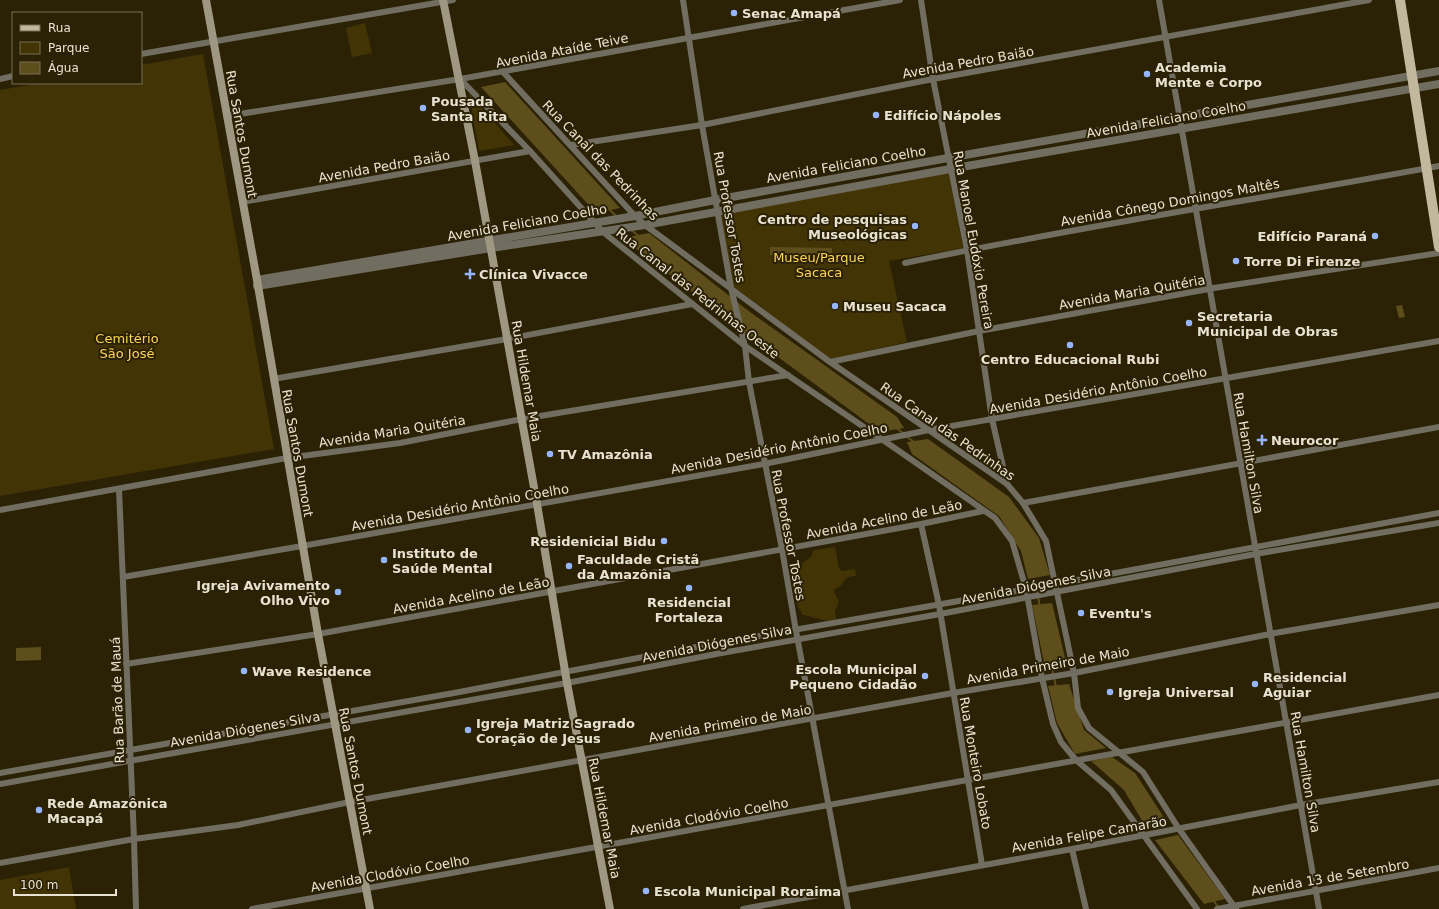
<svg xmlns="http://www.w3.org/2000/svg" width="1439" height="909" font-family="'DejaVu Sans',sans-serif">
  <rect width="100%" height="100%" fill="#2b2205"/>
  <g fill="#423405">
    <polygon points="365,23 372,53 352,57 346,28"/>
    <polygon points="203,54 274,449 0,496 0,90 41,83 141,83 141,65"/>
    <polygon points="469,93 514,145 479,151"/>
    <polygon points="948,170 963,248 889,261 907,342 830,359 733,286 719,213"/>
    <path d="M 835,547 L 839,568 L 842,571 L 855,569 L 856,576 C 840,576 847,585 835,589 L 834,592 L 839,602 L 835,611 L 836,618 L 833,621 C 822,621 814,617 803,615 L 798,607 L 792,577 L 802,568 L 802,563 L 811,557 L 814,550 Z"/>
    <polygon points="69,867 76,909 0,909 0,880"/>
  </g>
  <g fill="#5e4e1c">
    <polygon points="505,82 620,208 596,213 481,87"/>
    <polygon points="649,233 750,312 897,417 904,428 880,432 736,326 622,238"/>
    <polygon points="770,247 832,248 832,255 770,255"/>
    <polygon points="1402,305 1405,317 1399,318 1396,306"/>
    <polygon points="928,439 1009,497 1039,538 1050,575 1028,579 1021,551 999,516 912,454 907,442"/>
    <polygon points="1052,603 1066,662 1045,667 1032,605"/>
    <polygon points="41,647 41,660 16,661 16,648"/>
    <polygon points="1069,684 1084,730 1106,748 1075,754 1057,723 1048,686"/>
    <polygon points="1112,757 1135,773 1167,822 1147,829 1124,790 1091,761"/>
    <polygon points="1178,835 1225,899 1204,904 1155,840"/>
  </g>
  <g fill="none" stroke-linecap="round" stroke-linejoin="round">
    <g stroke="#5e4e1c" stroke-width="2">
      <polyline points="609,209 616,216"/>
      <polyline points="631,230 640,237"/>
      <polyline points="895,427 903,433"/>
      <polyline points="906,436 914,442"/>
      <polyline points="1034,576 1040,607"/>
      <polyline points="1051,664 1056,687"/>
      <polyline points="1213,900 1219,908"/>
    </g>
    <g stroke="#716d60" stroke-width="6">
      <polyline points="683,0 702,125 731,288 745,346 749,382 782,549 796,631 848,909"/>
      <polyline points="921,0 933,79 967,250 992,419 1007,484"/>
      <path d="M 1159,0 C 1212,303 1266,606 1319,909"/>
      <polyline points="141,54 453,0"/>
      <polyline points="503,72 635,216 645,225 830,362 1007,484 1023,503 1046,541 1074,673 1078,708 1089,728 1143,772 1179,829 1236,909"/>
      <polyline points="0,79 13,76"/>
      <polyline points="460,79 530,151 603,232 745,346 899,451 995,518 1012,541 1026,589 1042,678 1053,724 1061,742 1076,760 1111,790 1197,909"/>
      <polyline points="227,116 460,79 900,0"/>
      <polyline points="571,145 702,125 933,79 1369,0"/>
      <polyline points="242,202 530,151"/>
      <path d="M 905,263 C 1082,226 1261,199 1439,166"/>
      <polyline points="830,362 979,331 1214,288 1439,253"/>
      <polyline points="273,379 507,339 692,304"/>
      <polyline points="119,489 134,839 136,909"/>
      <polyline points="1023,503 1439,427"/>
      <polyline points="0,510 287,458 400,443 522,419 788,375"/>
      <polyline points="921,524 939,605 982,865"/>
      <polyline points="123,577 302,546 764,464 929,430 1439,341"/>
      <polyline points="126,664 318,634 921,524 983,511"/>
      <polyline points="0,773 454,693 685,649 1056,584 1439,513"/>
      <polyline points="0,784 567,683 716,654 940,614 1261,553 1439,523"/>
      <polyline points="1072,849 1086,909"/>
      <polyline points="0,863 134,839 238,825 350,802 953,693 1074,673 1275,633 1439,605"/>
      <polyline points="252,909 1439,695"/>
      <polyline points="743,909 1072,849 1301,805 1439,782"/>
      <polyline points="1217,909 1439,868"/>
    </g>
    <g stroke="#716d60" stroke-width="8">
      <polyline points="257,280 635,216 715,200 948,158 1439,71"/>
      <polyline points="257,286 491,248 645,225 950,169 1439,84"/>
    </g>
    <g stroke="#9e9782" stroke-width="8">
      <polyline points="206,0 257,280 318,634 370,909"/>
      <polyline points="443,0 475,161 537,504 567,683 610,909"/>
    </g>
    <polyline stroke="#c1b89d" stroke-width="10" points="1400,0 1439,247"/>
  </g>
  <g fill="#95b6fd" stroke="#2b2205" stroke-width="1.5">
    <circle cx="734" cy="13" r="4"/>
    <circle cx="1147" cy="74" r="4"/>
    <circle cx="423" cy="108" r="4"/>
    <circle cx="876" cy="115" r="4"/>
    <circle cx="915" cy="226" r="4"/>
    <circle cx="1375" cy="236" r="4"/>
    <circle cx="1236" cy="261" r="4"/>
    <path d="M468 268h4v4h4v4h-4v4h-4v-4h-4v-4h4z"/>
    <circle cx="835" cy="306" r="4"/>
    <circle cx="1189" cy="323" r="4"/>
    <circle cx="1070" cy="345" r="4"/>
    <path d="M1260 434h4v4h4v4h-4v4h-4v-4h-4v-4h4z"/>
    <circle cx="550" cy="454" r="4"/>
    <circle cx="664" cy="541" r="4"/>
    <circle cx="384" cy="560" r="4"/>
    <circle cx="569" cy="566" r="4"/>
    <circle cx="689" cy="588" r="4"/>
    <circle cx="338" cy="592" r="4"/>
    <circle cx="1081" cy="613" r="4"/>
    <circle cx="244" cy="671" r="4"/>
    <circle cx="925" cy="676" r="4"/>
    <circle cx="1255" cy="684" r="4"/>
    <circle cx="1110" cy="692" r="4"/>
    <circle cx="468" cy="730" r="4"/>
    <circle cx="39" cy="810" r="4"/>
    <circle cx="646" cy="891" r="4"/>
  </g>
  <g text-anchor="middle" stroke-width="4" stroke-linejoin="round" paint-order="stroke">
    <g font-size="13" font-weight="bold" fill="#e8e2d2" stroke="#2b2205" text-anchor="start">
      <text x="742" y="18">Senac Amapá</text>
      <text x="1155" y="72">Academia<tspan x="1155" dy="15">Mente e Corpo</tspan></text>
      <text x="431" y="106">Pousada<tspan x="431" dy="15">Santa Rita</tspan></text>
      <text x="884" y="120">Edifício Nápoles</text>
      <text x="907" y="224" text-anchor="end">Centro de pesquisas<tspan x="907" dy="15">Museológicas</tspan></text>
      <text x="1367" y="241" text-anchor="end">Edifício Paraná</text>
      <text x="1244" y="266">Torre Di Firenze</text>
      <text x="479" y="279">Clínica Vivacce</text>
      <text x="843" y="311">Museu Sacaca</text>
      <text x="1197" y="321">Secretaria<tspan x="1197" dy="15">Municipal de Obras</tspan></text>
      <text x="1070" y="364" text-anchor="middle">Centro Educacional Rubi</text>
      <text x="1271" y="445">Neurocor</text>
      <text x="558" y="459">TV Amazônia</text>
      <text x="656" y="546" text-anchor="end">Residenicial Bidu</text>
      <text x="392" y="558">Instituto de<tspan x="392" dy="15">Saúde Mental</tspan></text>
      <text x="577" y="564">Faculdade Cristã<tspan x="577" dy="15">da Amazônia</tspan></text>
      <text x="330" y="590" text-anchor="end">Igreja Avivamento<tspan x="330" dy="15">Olho Vivo</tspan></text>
      <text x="689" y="607" text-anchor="middle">Residencial<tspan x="689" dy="15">Fortaleza</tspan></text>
      <text x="1089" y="618">Eventu's</text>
      <text x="917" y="674" text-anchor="end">Escola Municipal<tspan x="917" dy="15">Pequeno Cidadão</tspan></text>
      <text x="252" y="676">Wave Residence</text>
      <text x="1263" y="682">Residencial<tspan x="1263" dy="15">Aguiar</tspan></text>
      <text x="1118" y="697">Igreja Universal</text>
      <text x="476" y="728">Igreja Matriz Sagrado<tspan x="476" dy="15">Coração de Jesus</tspan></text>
      <text x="47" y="808">Rede Amazônica<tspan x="47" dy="15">Macapá</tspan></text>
      <text x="654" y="896">Escola Municipal Roraima</text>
    </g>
    <g font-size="13" fill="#e8e2d2" stroke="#2b2205">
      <text transform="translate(562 50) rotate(-11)" y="5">Avenida Ataíde Teive</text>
      <text transform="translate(968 62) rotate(-10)" y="5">Avenida Pedro Baião</text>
      <text transform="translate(1166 119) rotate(-10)" y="5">Avenida Feliciano Coelho</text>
      <text transform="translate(242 134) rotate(80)" y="5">Rua Santos Dumont</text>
      <text transform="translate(601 160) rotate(46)" y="5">Rua Canal das Pedrinhas</text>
      <text transform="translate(846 164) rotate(-10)" y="5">Avenida Feliciano Coelho</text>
      <text transform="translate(384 166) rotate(-10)" y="5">Avenida Pedro Baião</text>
      <text transform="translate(1170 202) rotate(-10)" y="5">Avenida Cônego Domingos Maltês</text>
      <text transform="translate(730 217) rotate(80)" y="5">Rua Professor Tostes</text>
      <text transform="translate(527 222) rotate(-10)" y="5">Avenida Feliciano Coelho</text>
      <text transform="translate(974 240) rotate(80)" y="5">Rua Manoel Eudóxio Pereira</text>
      <text transform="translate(1132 292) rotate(-10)" y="5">Avenida Maria Quitéria</text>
      <text transform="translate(698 293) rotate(38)" y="5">Rua Canal das Pedrinhas Oeste</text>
      <text transform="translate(527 381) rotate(80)" y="5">Rua Hildemar Maia</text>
      <text transform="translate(1098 390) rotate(-10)" y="5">Avenida Desidério Antônio Coelho</text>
      <text transform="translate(392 431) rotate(-9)" y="5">Avenida Maria Quitéria</text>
      <text transform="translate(948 431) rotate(35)" y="5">Rua Canal das Pedrinhas</text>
      <text transform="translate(779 448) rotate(-11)" y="5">Avenida Desidério Antônio Coelho</text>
      <text transform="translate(298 453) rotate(80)" y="5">Rua Santos Dumont</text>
      <text transform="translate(1249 453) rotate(80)" y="5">Rua Hamilton Silva</text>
      <text transform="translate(460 507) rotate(-10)" y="5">Avenida Desidério Antônio Coelho</text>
      <text transform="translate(884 519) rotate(-11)" y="5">Avenida Acelino de Leão</text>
      <text transform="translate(789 535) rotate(79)" y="5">Rua Professor Tostes</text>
      <text transform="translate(1036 585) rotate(-11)" y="5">Avenida Diógenes Silva</text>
      <text transform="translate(471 595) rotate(-10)" y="5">Avenida Acelino de Leão</text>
      <text transform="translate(717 643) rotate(-11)" y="5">Avenida Diógenes Silva</text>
      <text transform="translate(1048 665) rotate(-10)" y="5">Avenida Primeiro de Maio</text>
      <text transform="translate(117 700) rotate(-92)" y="5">Rua Barão de Mauá</text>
      <text transform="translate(730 723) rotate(-10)" y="5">Avenida Primeiro de Maio</text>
      <text transform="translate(245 729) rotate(-10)" y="5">Avenida Diógenes Silva</text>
      <text transform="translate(976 763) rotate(80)" y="5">Rua Monteiro Lobato</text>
      <text transform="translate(356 771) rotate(79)" y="5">Rua Santos Dumont</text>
      <text transform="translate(1306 772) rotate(80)" y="5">Rua Hamilton Silva</text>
      <text transform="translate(709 816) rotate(-10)" y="5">Avenida Clodóvio Coelho</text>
      <text transform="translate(605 818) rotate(79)" y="5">Rua Hildemar Maia</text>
      <text transform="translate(1089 834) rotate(-10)" y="5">Avenida Felipe Camarão</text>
      <text transform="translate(390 873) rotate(-10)" y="5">Avenida Clodóvio Coelho</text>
      <text transform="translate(1330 877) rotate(-10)" y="5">Avenida 13 de Setembro</text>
    </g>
    <g font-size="13" fill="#fed558" stroke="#2b2205">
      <text x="819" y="262">Museu/Parque<tspan x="819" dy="15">Sacaca</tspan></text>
      <text x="127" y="343">Cemitério<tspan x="127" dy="15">São José</tspan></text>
    </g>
  </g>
  <rect x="12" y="12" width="130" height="72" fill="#2b2205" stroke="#776f57"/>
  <rect x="20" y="25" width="20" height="6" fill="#c1b89d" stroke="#776f57"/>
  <text x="48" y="32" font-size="12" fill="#e8e2d2">Rua</text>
  <rect x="20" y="42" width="20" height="12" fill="#423405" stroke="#776f57"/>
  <text x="48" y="52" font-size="12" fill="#e8e2d2">Parque</text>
  <rect x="20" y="62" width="20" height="12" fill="#5e4e1c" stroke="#776f57"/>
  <text x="48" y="72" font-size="12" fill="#e8e2d2">Água</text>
  <path d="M14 889v6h102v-6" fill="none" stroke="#e8e2d2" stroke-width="2"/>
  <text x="20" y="889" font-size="12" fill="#e8e2d2" stroke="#2b2205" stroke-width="3" paint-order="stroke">100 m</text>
</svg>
